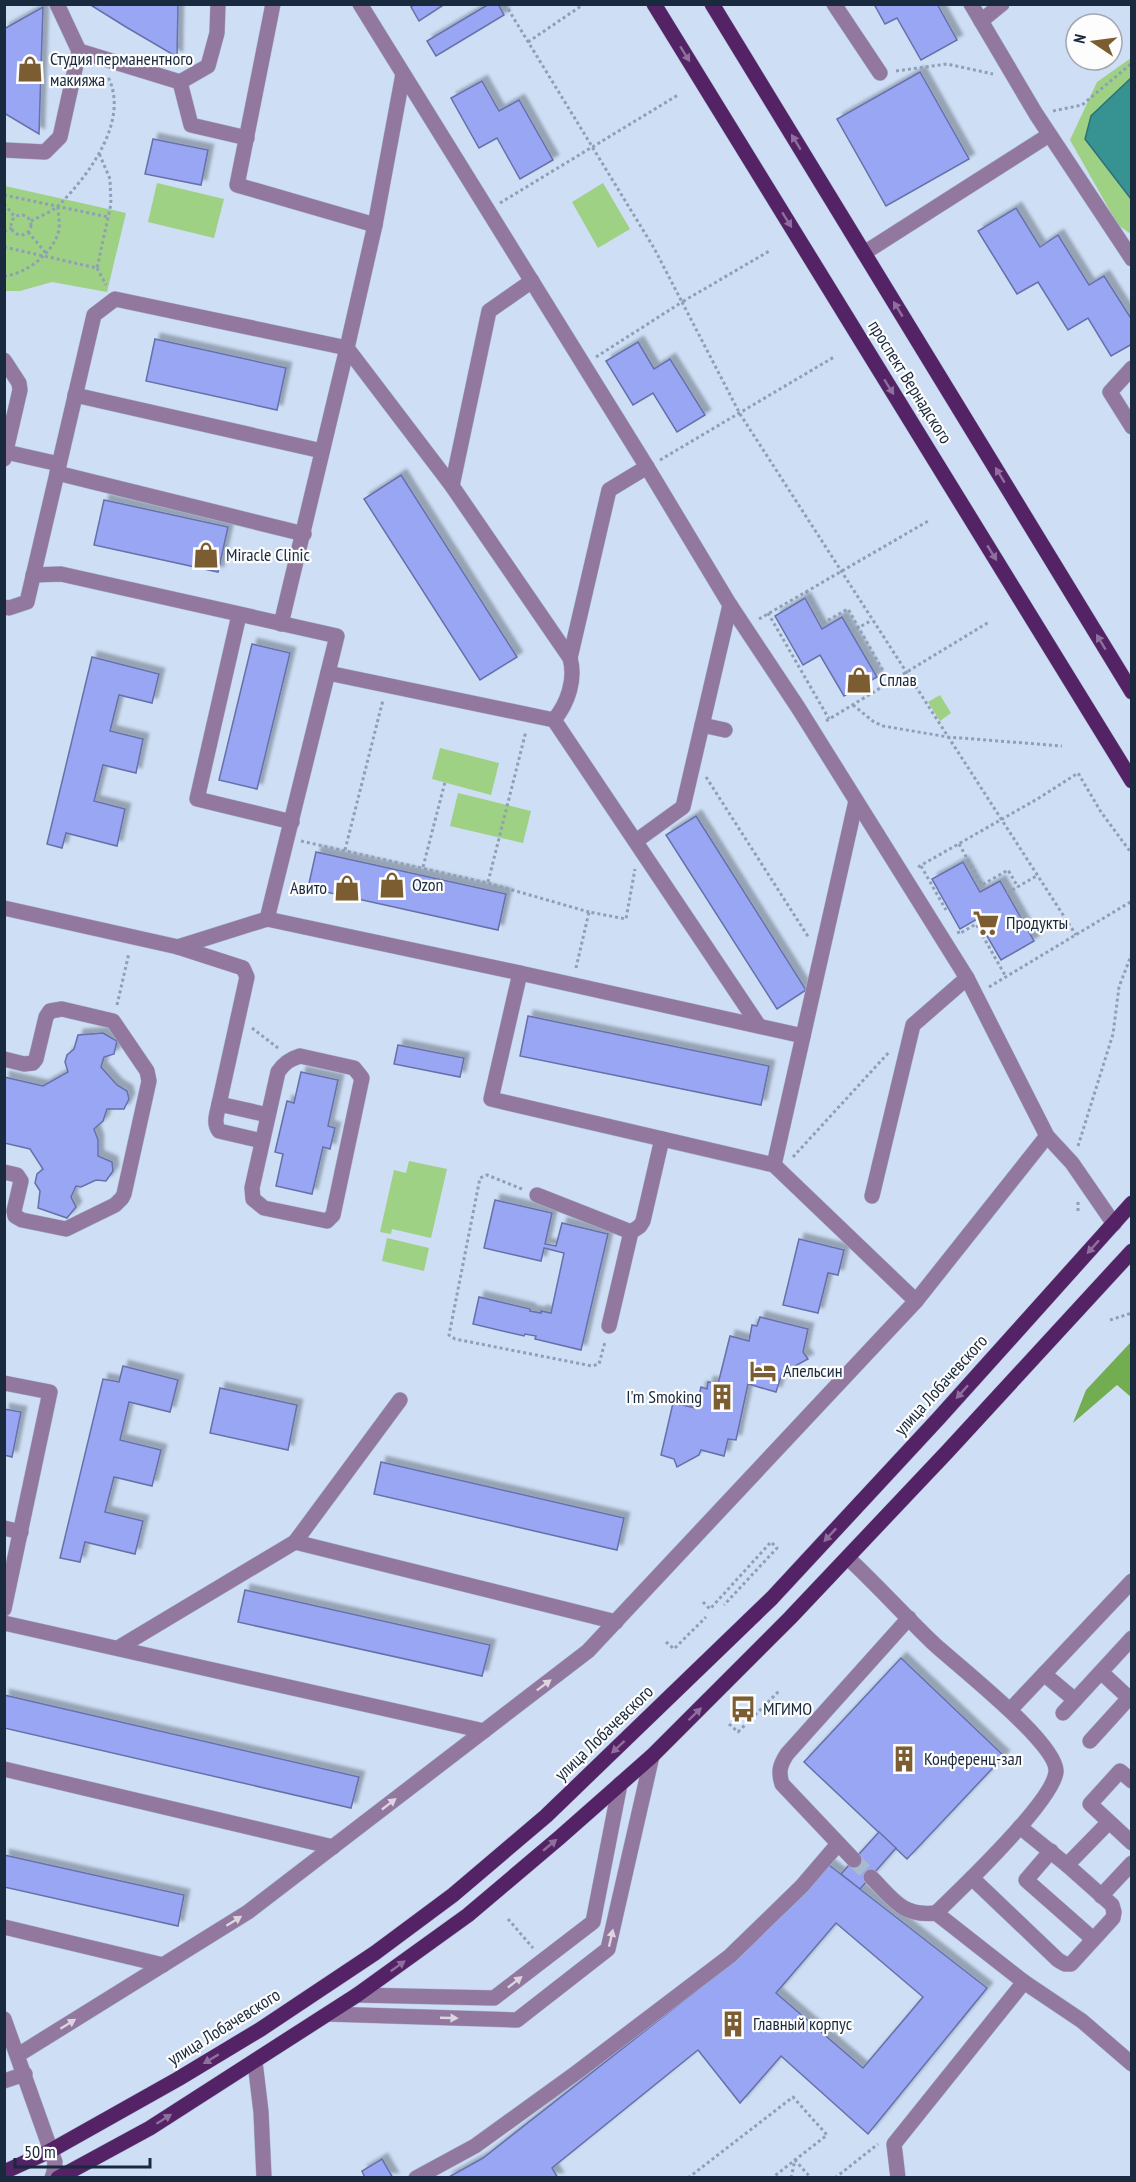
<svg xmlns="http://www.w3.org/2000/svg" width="1136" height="2182" font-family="'PT Sans Narrow',sans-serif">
  <defs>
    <filter id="shadow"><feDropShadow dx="5.5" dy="-5.5" stdDeviation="1.5" flood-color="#0004"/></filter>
  </defs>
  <rect width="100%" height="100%" fill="#cddef5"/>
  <g fill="#9ed184">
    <polygon points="1131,58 1131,234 1118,225 1070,140 1097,82"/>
    <polygon points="157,183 224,199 214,238 148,222"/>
    <polygon points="603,183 630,229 598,248 572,202"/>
    <polygon points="5,186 126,213 107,292 52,282 20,291 5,291"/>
    <polygon points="940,695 951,713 940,721 928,702"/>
    <polygon points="440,748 499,763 491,795 432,779"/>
    <polygon points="458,793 531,811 523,843 450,826"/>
    <polygon points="409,1161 447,1169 431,1238 392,1229 391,1234 380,1232 394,1170 406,1173"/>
    <polygon points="387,1238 429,1248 424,1271 382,1261"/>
  </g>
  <polygon fill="#72ae51" points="1131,1342 1131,1397 1117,1385 1073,1423 1086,1390"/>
  <polygon fill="#379292" stroke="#2e7279" stroke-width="1.5" points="1131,78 1131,199 1085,139 1091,116"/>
  <g fill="#98a6f3" stroke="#6670aa" stroke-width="1.5" fill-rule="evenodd" filter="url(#shadow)">
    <polygon points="89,4 178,4 177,57 126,27"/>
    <polygon points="415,4 445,4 419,21 411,7"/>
    <polygon points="489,4 498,4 504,15 436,56 427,41"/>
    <polygon points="874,4 937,4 957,40 921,60 897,18 885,24"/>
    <polygon points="43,7 41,68 39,134 4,113 4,29"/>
    <polygon points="920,72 969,159 886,206 837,119"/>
    <polygon points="482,81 499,111 519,100 553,160 520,179 497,138 479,148 451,98"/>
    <polygon points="153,139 208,150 201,185 145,174"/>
    <polygon points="1016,208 1040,247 1058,235 1089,285 1104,276 1132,320 1132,344 1111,356 1088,318 1068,330 1038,282 1017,294 978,231"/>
    <polygon points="155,339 286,368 277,410 146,381"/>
    <polygon points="638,342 654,369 670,359 705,415 677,432 653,393 633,405 606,361"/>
    <polygon points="401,475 517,657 480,680 364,499"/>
    <polygon points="104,500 228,527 218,572 94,545"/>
    <polygon points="805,598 822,629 842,617 877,677 844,696 820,655 803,665 775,616"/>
    <polygon points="252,644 290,653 257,789 219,780"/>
    <polygon points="92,657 159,674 152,703 119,695 110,731 143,739 136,773 103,765 94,801 125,809 117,846 66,833 62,848 47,844"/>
    <polygon points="696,816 806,990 777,1009 666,835"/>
    <polygon points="316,852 506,894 498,930 308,888"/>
    <polygon points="963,862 980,892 1000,881 1034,941 1001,960 977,919 960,929 932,879"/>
    <polygon points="528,1016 769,1066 761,1105 520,1056"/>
    <polygon points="103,1033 117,1041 114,1054 104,1057 101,1067 117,1085 127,1091 129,1099 124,1109 107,1109 103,1121 94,1129 98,1140 98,1156 112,1162 113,1171 106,1181 96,1180 81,1187 76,1186 71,1197 76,1207 67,1218 38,1208 40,1191 35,1183 37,1174 43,1169 30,1149 4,1143 4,1077 43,1086 68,1072 65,1062 67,1055 74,1049 78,1035"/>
    <polygon points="398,1045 464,1058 460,1077 394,1064"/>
    <polygon points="301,1072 338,1080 328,1126 335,1128 330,1149 323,1147 312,1194 276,1186 283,1154 275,1152 287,1101 294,1103"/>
    <polygon points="495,1200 552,1213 545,1244 556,1246 562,1223 608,1234 581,1350 535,1339 536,1336 525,1334 524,1336 473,1324 479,1297 530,1309 530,1311 541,1313 541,1311 551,1313 564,1253 544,1248 541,1261 484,1248"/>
    <polygon points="799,1239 844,1250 838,1275 828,1273 818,1313 783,1305"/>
    <polygon points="760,1317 808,1329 803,1352 808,1359 782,1373 776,1392 748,1384 736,1440 728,1439 724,1456 701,1450 699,1455 677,1467 674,1459 661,1455 673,1403 696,1408 701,1387 707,1389 708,1382 718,1384 730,1336 749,1341 752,1325 757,1326"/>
    <polygon points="123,1366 178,1380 170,1412 129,1402 120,1440 161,1450 152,1486 114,1477 105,1512 143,1521 135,1554 85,1542 80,1562 60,1558 103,1379 119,1382"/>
    <polygon points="220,1388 297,1405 288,1450 210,1433"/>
    <polygon points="4,1409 21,1412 12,1457 4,1455"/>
    <polygon points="381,1462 624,1518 617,1550 374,1494"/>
    <polygon points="245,1590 490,1645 482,1676 238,1622"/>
    <polygon points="901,1658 1004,1756 907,1859 804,1762"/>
    <polygon points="4,1695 359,1777 351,1808 4,1728"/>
    <polygon points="879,1832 896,1848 860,1889 841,1874"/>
    <polygon points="4,1855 184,1895 178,1926 4,1887"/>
    <path d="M 829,1865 L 987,1988 L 868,2134 L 781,2056 L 740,2103 L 698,2050 L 552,2168 L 558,2178 L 447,2178 L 483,2158 L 734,1961 ZM 836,1923 L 923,1997 L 863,2068 L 776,1993 Z"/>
    <polygon points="382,2159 393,2178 365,2178 362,2171"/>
  </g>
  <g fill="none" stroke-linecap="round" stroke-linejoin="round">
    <polyline stroke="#a9bad0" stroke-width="15" stroke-dasharray="15 8" stroke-linecap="butt" points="854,1860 871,1877"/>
    <g stroke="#a9bad0" stroke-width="16">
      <g id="minor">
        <polyline points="273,4 237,185 375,225 403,74"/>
        <polyline points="360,4 647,467 730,605 799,709 967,978 1047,1136 1072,1163 1114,1224"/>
        <polyline points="834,4 880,73"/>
        <polyline points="971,4 1036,114 1132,259"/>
        <polyline points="981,21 1002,4"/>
        <polyline points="79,51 180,82 208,66 217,33 218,4"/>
        <polyline points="180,82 191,125 247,138"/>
        <polyline points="4,150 45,152 60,137 79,51 57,4"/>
        <polyline points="864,253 1049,135"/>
        <polyline points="4,360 19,383 20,390 4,459"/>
        <polyline points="1132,368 1110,392 1132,427"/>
        <polyline points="75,395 322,451"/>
        <polyline points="6,452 59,464"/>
        <polyline points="57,473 304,534"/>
        <polyline points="452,486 489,311 532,281"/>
        <polyline points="33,575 61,574 337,636 267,919 520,973"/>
        <polyline points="4,607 9,608 27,602 94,315 115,299 347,348 281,624"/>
        <polyline points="239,615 197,799 292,822"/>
        <polyline points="570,658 609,490 647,467"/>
        <path d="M 328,673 L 554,720 C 568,703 576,679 570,658 L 452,486 L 347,348 L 375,225"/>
        <polyline points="554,720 759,1026"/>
        <polyline points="702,725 725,730"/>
        <polyline points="636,841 683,807 730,605"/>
        <polyline points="4,908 178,947 243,968 247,977 219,1104 268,1115"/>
        <polyline points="178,947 267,919"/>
        <polyline points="803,1036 520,973 491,1099 774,1165 916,1301"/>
        <path d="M 300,1056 L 354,1068 L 362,1078 L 333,1215 L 327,1221 L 264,1208 L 253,1199 L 252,1188 L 278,1072 C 284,1063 290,1059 300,1056 Z"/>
        <polyline points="4,1059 24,1064 33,1063 36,1059 46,1017 50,1011 62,1009 113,1021 147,1071 149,1081 124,1194 122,1198 115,1205 66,1229 22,1220 15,1216 14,1211 21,1181 17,1175 4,1172"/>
        <path d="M 219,1104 C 217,1114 213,1123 219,1131 L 262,1141"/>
        <polyline points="774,1165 856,801"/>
        <polyline points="537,1195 631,1232"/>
        <polyline points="872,1196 913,1025 967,978"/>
        <polyline points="609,1326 631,1232 640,1226 643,1221 662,1139"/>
        <polyline points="4,1383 50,1392 4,1609"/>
        <polyline points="4,1528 21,1532"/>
        <polyline points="295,1542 616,1622"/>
        <path d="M 848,1558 C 877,1585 903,1614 932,1642 C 954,1663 1059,1744 1056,1772 C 1053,1801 960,1890 936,1913 L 1024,1982"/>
        <polyline points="4,1623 484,1731"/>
        <polyline points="118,1648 295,1542 400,1400"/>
        <polyline points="1044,1674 1075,1700"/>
        <polyline points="1010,1710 1132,1581"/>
        <polyline points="1063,1713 1132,1638"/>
        <polyline points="1090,1741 1129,1698 1101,1672"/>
        <polyline points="4,1769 333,1847"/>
        <polyline points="1132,1781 1120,1771 1090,1804 1132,1843"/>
        <polyline points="1051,1851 1026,1880 1093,1939"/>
        <path d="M 854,1860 L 782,1784 C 778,1771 780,1765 787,1754 L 909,1618"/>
        <polyline points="1067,1865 1109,1822"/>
        <path d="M 871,1877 C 893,1899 902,1917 936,1913"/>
        <polyline points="972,1878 1058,1960 1065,1964 1071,1964 1113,1918 1114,1912 1112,1905 1067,1865 1020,1827"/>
        <polyline points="1101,1896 1132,1863"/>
        <polyline points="4,1927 163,1965"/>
        <polyline points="357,1995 494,1998 593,1922 620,1784"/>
        <polyline points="328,2014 517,2020 608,1949 652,1756"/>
        <polyline points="4,2019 55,2162 54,2172 52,2178"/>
        <polyline points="18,2055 248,1912 588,1651 916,1301 1047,1136"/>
        <polyline points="255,2062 261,2112 264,2178"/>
        <polyline points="4,2081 25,2074"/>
        <polyline points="416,2178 475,2146 576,2073 730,1956 802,1886 838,1844"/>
        <polyline points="898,2178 894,2144 1024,1982 1082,2021 1132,2064"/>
      </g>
    </g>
    <g stroke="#a9bad0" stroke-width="16">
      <g id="major">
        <polyline points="654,4 1132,781"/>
        <polyline points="712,4 1132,692"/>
        <polyline points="4,2172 50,2151 178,2079 261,2029 375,1953 453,1895 546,1816 772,1598 938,1419 1132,1203"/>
        <polyline points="58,2178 150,2128 357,1995 468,1915 559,1838 652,1756 790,1618 947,1452 1132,1251"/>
      </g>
    </g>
    <g stroke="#8fa0b6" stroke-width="3" stroke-dasharray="3 3" stroke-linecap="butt">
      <polyline points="505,4 654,248 682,302 771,250"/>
      <polyline points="528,42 584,4"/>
      <polyline points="896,71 947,64 993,74"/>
      <polyline points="1053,111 1082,105 1132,63"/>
      <polyline points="4,195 108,217"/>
      <polyline points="500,203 678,95"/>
      <polyline points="4,204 15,217"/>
      <circle cx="21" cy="225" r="10"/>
      <path d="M 31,221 C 40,216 52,212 59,205 C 89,175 130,120 108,77"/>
      <polyline points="4,232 12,228"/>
      <polyline points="28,232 46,253"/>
      <polyline points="4,247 97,268 111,204 110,179 99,153"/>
      <polyline points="97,268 106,285"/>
      <path d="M 4,276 C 27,274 54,252 59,230 C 60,222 58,214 58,206"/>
      <polyline points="596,357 682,302 740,414 1076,935"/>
      <polyline points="660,460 834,357"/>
      <polyline points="806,591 823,623 848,609 890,683"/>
      <polyline points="768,613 829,719"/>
      <polyline points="759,619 930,520"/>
      <polyline points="851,632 872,620"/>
      <polyline points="853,705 874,722 883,726 948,737 1062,746"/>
      <polyline points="826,721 989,622"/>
      <polyline points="706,777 809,938"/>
      <polyline points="301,841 488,883 589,912"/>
      <polyline points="959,844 982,885 1008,870 1018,887"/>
      <polyline points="345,850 383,700"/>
      <polyline points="921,866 946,910"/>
      <polyline points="423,867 445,782"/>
      <polyline points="918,867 1039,798 1078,773 1101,812 1132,854"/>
      <polyline points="488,882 526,731"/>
      <polyline points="1007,893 1038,875"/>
      <polyline points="958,931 959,934 976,924 1006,977"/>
      <polyline points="576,968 589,912 626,919 635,869"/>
      <polyline points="989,987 1132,901"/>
      <polyline points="117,1005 129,953"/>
      <polyline points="252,1028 278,1048"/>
      <polyline points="1078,1146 1113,1034 1119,987 1132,953"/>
      <polyline points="793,1157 890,1051"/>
      <polyline points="522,1189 487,1175 480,1178 449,1335 455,1339 592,1366 599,1364 605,1342"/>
      <polyline points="1078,1202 1078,1212"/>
      <polyline points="1110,1320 1132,1313"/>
      <polyline points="703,1602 710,1609 771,1542 777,1548 724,1605"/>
      <polyline points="666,1642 674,1649 706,1617"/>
      <polyline points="729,1724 738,1732 779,1691"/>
      <polyline points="508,1919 533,1948"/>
      <polyline points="688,2178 793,2097 827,2135 772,2178"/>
      <polyline points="791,2178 795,2160 811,2178"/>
      <polyline points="835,2178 878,2144"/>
    </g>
    <use href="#minor" stroke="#92789e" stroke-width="15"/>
    <use href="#major" stroke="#542366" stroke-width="15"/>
  </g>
  <defs><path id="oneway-solid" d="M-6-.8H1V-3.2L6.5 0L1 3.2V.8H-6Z" transform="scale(1.5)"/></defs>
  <g fill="#8f6f9b">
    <use href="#oneway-solid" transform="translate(685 54) rotate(58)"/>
    <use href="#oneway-solid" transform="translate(796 142) rotate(-121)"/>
    <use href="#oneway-solid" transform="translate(787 220) rotate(58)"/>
    <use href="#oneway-solid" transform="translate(898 309) rotate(-121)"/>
    <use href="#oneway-solid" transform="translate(889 387) rotate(58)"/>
    <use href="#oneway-solid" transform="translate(1000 475) rotate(-121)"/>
    <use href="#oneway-solid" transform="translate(992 553) rotate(58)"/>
    <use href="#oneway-solid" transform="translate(1101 642) rotate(-121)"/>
    <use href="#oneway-solid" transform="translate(1093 1247) rotate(132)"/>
    <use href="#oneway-solid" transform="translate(962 1392) rotate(132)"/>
    <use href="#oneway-solid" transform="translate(830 1535) rotate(133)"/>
    <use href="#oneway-solid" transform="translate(695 1714) rotate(-44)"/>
    <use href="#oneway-solid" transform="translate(618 1747) rotate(137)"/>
    <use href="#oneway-solid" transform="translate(550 1845) rotate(-40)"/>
    <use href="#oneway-solid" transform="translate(398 1966) rotate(-36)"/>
    <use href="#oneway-solid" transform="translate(211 2059) rotate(149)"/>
    <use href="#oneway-solid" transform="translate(164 2119) rotate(-32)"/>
  </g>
  <g fill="#ddd5e0">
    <use href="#oneway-solid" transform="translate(544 1685) rotate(-37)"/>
    <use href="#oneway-solid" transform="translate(389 1804) rotate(-38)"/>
    <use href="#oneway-solid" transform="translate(234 1921) rotate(-32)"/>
    <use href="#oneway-solid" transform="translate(611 1938) rotate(-77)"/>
    <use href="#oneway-solid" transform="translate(515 1982) rotate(-38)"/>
    <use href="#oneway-solid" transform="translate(449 2018) rotate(2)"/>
    <use href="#oneway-solid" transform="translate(68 2024) rotate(-32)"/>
  </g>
  <defs>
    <g id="shop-bare" transform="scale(2.07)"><path d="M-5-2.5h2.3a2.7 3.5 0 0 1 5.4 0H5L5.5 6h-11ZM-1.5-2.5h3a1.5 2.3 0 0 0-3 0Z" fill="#7b5d31" stroke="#fdfdfd" stroke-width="2.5" paint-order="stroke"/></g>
    <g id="supermarket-bare" transform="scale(2.07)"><path d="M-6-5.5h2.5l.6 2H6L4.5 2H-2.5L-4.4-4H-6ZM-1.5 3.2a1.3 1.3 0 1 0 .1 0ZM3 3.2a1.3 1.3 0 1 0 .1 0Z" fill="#7b5d31" stroke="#fdfdfd" stroke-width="2.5" paint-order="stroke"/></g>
    <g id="hotel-bare" transform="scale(2.07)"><path d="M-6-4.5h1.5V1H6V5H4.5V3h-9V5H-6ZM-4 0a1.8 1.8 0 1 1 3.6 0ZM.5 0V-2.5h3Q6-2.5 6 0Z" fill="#7b5d31" stroke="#fdfdfd" stroke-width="2.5" paint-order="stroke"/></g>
    <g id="building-bare" transform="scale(2.07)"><path d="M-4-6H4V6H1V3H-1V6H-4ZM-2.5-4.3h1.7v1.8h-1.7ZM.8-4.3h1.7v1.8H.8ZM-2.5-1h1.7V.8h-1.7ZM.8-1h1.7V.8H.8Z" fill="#7b5d31" stroke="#fdfdfd" stroke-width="2.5" paint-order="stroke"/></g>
    <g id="bus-bare" transform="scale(2.07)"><path d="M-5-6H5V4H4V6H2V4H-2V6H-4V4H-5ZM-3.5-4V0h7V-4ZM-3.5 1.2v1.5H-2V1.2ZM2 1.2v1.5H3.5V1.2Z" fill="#7b5d31" stroke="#fdfdfd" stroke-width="2.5" paint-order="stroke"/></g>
  </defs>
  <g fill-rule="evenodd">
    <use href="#shop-bare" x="30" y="69"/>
    <use href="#shop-bare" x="206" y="555"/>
    <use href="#shop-bare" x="859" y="680"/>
    <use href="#shop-bare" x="392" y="885"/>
    <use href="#shop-bare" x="347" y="888"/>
    <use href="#supermarket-bare" x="986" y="923"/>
    <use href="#hotel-bare" x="763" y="1371"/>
    <use href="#building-bare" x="722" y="1397"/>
    <use href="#bus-bare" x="743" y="1709"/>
    <use href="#building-bare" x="904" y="1759"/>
    <use href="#building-bare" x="733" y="2024"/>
  </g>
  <g text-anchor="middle" stroke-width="4.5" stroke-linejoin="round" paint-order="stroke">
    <g font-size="18" fill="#19293e" stroke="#fdfdfd" text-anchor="start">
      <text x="50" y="65">Студия перманентного<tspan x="50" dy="21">макияжа</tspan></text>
      <text x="226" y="561">Miracle Clinic</text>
      <text x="879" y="686">Сплав</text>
      <text x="412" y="891">Ozon</text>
      <text x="327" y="894" text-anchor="end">Авито</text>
      <text x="1006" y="929">Продукты</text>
      <text x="783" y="1377">Апельсин</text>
      <text x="702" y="1403" text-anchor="end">I'm Smoking</text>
      <text x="763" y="1715">МГИМО</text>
      <text x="924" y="1765">Конференц-зал</text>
      <text x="753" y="2030">Главный корпус</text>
    </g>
    <g font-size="18" fill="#19293e" stroke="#fdfdfd">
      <text transform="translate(910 382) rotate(58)" y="6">проспект Вернадского</text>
      <text transform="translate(941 1385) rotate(-48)" y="6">улица Лобачевского</text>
      <text transform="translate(604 1733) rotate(-44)" y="6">улица Лобачевского</text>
      <text transform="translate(224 2027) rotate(-32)" y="6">улица Лобачевского</text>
    </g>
  </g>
  <rect width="1136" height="2182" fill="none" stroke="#19293e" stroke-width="12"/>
  <g transform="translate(1094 42) rotate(283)"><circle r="28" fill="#fdfdfd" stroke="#a2a8b1" stroke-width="1.5"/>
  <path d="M0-4.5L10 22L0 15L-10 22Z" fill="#7b5d31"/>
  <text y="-9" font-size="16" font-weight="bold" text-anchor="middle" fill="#19293e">N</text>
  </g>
  <path d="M15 2158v9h135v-9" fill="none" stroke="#19293e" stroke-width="3"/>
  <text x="24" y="2158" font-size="18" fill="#19293e" stroke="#fdfdfd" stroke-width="4.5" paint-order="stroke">50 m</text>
</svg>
